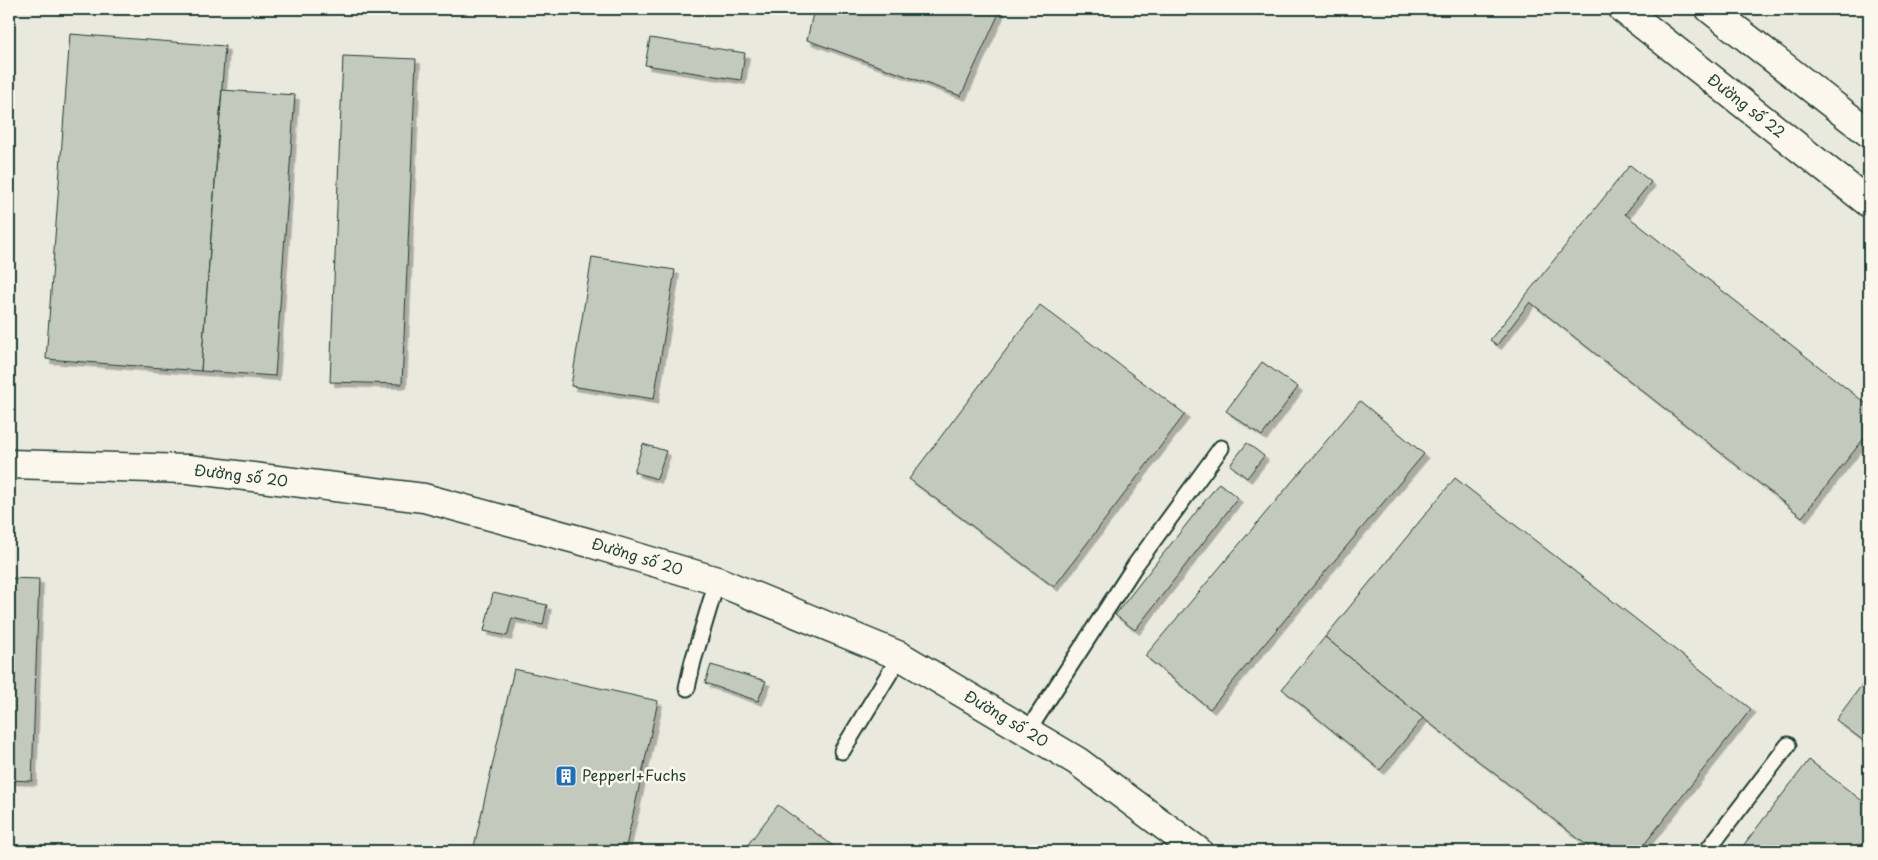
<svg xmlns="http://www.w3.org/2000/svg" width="1878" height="860" font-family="'Playpen Sans',sans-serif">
  <defs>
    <filter id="shadow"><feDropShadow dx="4.5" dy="4.5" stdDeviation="0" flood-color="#0004"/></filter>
  </defs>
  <rect width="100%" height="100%" fill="#fbf7ec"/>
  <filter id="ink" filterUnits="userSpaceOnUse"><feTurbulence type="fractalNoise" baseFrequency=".02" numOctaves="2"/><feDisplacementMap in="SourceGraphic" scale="10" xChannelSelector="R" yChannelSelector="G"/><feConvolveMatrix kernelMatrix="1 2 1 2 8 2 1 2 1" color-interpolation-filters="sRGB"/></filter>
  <g filter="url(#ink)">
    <rect fill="#eae9de" x="9" y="9" width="1860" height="842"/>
    <g fill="#c4c9be" stroke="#1f3d34" filter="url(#shadow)">
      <polygon points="814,9 1001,9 961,96 807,40"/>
      <polygon points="70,34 225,46 201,371 46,359"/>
      <polygon points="650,38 745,53 741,80 645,65"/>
      <polygon points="343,56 416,59 402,384 330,382"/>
      <polygon points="222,90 295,95 275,376 201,371"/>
      <polygon points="1630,165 1651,182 1625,214 1869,406 1869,432 1802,517 1530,302 1497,345 1490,340"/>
      <polygon points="592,257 675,270 654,399 571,386"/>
      <polygon points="1040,305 1185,414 1054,587 909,479"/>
      <polygon points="1262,362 1298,387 1262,436 1226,411"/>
      <polygon points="1360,401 1424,454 1210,709 1145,656"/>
      <polygon points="1247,443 1264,456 1247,478 1230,465"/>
      <polygon points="643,444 666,451 657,479 634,472"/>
      <polygon points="1455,478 1751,709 1639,851 1594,851 1423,718 1325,637"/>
      <polygon points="1219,483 1238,498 1135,630 1115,615"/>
      <polygon points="9,578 39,579 32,781 9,780"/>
      <polygon points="493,593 547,605 543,625 512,618 507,636 484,631"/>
      <polygon points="1325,637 1423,718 1380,770 1282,689"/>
      <polygon points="711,665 766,681 758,701 705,683"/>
      <polygon points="514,669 658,701 625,851 473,851"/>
      <polygon points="1869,675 1869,745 1836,720"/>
      <polygon points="1809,760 1869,806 1869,851 1739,851"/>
      <polygon points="778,805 840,851 743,851"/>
    </g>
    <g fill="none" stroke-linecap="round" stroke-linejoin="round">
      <g stroke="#1f3d34" stroke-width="19">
        <g id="lane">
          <polyline points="687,688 693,661 717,581"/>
          <polyline points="1027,732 1136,564 1221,448"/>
          <polyline points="842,751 900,656"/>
          <polyline points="1707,851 1788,745"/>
        </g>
      </g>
      <g stroke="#1f3d34" stroke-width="31">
        <g id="street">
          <polyline points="1623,9 1869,203"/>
          <polyline points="1710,9 1869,133"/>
          <polyline points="9,464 188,469 424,498 590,543 717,581 900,656 1077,761 1198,851"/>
        </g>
      </g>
      <use href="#lane" stroke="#fbf7ec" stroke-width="15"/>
      <use href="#street" stroke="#fbf7ec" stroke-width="28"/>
    </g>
  </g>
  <defs>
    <g id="building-square" transform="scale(1.125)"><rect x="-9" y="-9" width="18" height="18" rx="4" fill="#1f6fb2" stroke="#fbf7ec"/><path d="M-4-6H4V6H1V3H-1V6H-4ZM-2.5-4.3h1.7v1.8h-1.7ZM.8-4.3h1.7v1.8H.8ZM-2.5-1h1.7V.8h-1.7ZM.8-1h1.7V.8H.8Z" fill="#fff"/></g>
  </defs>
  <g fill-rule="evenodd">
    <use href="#building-square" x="566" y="776"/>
  </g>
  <g text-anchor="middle" stroke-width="5" stroke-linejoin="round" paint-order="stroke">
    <g font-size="15" fill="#1f3d34" stroke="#fbf7ec">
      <text transform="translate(1746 106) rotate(38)" y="5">Đường số 22</text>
      <text transform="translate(241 476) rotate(7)" y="5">Đường số 20</text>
      <text transform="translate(637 557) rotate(17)" y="5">Đường số 20</text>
      <text transform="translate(1006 719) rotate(31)" y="5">Đường số 20</text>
    </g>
    <g font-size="15" fill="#1f3d34" stroke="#fbf7ec" text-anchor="start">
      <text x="582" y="781">Pepperl+Fuchs</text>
    </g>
  </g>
  <rect width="1878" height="860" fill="none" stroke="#fbf7ec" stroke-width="30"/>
  <rect x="15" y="15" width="1848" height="830" fill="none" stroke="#1f3d34" stroke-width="2" filter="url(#ink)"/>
</svg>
